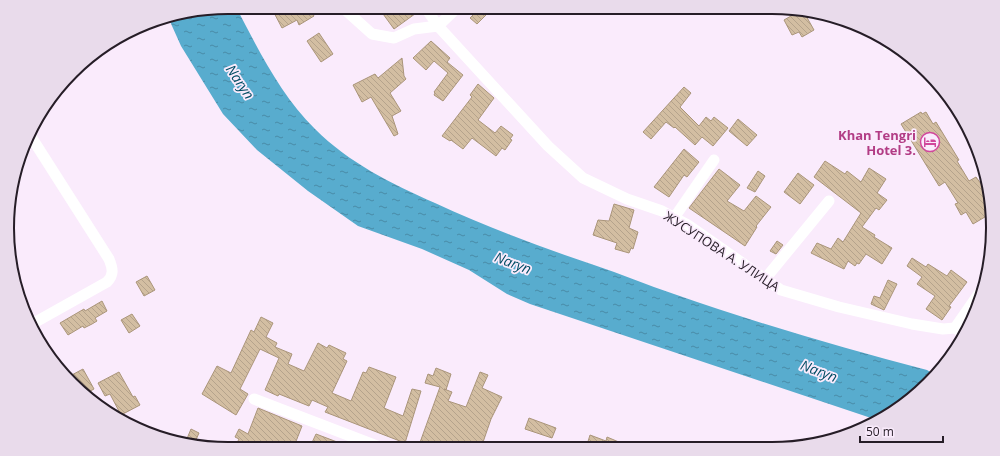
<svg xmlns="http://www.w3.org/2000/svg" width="1000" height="456" font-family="'Open Sans',sans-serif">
  <defs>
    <pattern id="water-ripples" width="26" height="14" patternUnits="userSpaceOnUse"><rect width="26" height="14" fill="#58acce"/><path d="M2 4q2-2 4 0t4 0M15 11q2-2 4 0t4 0" fill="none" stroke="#498ba7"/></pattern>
    <pattern id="building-back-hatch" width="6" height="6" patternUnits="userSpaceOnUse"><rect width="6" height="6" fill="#d3bea2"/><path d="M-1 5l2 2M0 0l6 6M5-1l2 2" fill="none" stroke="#b5a38c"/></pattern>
  </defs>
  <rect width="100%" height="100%" fill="#faebfc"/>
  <path fill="url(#water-ripples)" d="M 228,7 L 236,7 C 258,49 281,96 315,129 C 349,163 392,184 435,203 C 487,227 540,247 594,265 C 621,274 647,285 674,294 C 757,323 842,348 927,370 L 935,375 L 907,403 L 877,420 L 530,304 L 507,294 L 469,270 L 422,249 L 358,226 L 308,191 L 257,150 L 223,114 L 181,46 L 168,17 Z"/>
  <g fill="url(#building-back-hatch)" stroke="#aa957a">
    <polygon points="271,7 309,7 314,16 299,25 297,20 282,28"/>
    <polygon points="378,7 418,7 419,11 394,29"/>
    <polygon points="470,7 484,7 489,12 477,24 470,18 475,13"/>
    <polygon points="798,12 805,14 814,30 802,37 799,32 792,35 784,20"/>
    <polygon points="319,33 333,54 321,62 307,41"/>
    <polygon points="431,41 450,58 447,62 463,75 443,101 434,95 435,93 434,92 448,73 434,61 426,70 413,58"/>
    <polygon points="402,58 404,76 406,79 390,93 401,111 392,116 398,134 394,136 371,97 362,102 353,85 375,74 378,78"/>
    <polygon points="478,84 494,98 478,120 495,133 501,126 513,135 510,139 512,140 505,150 502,148 496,156 472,138 463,149 451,140 450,141 442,136 472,97 470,95"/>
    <polygon points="684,87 691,93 680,107 699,126 706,117 711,121 714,117 728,128 713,146 702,137 695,145 675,127 674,128 666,122 651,139 643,132"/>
    <polygon points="921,112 922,114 926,112 933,124 936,122 959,160 957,161 969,181 976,177 986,191 990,214 973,224 966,212 961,215 955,204 958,203 945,182 939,186 901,124"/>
    <polygon points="738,119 757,135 747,146 729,131"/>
    <polygon points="684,149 699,162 687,177 684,175 669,197 654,187"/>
    <polygon points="825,161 845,174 847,171 861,182 869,168 886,179 877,193 887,200 879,210 876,208 862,227 875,235 874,237 892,248 882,264 866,254 859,264 857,263 855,266 848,261 844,269 811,253 817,243 831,249 838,238 843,242 861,213 814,177"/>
    <polygon points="719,169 740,185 727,201 744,211 756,196 771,207 756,226 757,227 745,246 689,208"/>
    <polygon points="758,171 765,176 755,192 747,188"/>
    <polygon points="798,173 814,185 800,204 784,192"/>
    <polygon points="614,204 634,210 629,228 638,232 633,249 631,248 629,253 615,249 617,243 593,235 598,220 609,221"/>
    <polygon points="777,241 783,245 776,254 770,251"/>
    <polygon points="912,258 926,267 928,264 947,276 951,270 967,282 949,306 951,307 942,320 926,309 935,296 917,284 922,277 907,266"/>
    <polygon points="147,276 155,290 144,296 136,282"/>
    <polygon points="888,280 897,284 884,310 871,304 874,296 880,298"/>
    <polygon points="102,301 107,311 95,318 97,321 92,324 84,328 83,326 68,335 60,323 84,309 85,311"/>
    <polygon points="132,314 140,326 129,333 121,320"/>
    <polygon points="261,317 273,323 266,337 277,343 275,347 292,354 288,364 304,371 318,343 327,348 329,345 346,353 343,359 347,361 332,393 351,401 363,372 366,373 369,367 396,377 384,408 403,416 412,389 421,391 405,443 325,412 328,407 312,400 309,406 279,394 278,396 265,390 279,358 260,349 240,389 248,394 236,415 202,394 217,366 231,373 251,330 254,332"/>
    <polygon points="436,368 451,374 446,390 444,389 452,392 448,401 466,407 480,372 488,375 482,388 502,397 491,419 481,448 418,448 440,387 425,383 428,374 433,376"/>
    <polygon points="83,369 94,389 83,395 68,377"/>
    <polygon points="119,372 133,397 135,396 140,405 121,415 110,394 105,396 98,383"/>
    <polygon points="258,408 302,426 293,449 234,449 239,439 235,437 239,429 248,434"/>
    <polygon points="529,418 556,428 552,438 525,429"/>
    <polygon points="191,429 199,433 195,442 186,441"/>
    <polygon points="316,434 353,448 352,449 309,449"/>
    <polygon points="590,435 606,441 607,437 633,448 586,448"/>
  </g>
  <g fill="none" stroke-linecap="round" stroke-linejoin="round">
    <polyline stroke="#fff" stroke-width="5.5" points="886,47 889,45"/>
    <g stroke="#fff" stroke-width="11">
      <polyline points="342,7 372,34 394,38 414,29 438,26 548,146 583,178 627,199 662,211 688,225 781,290 839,307 912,324 943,329 955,328 964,334"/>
      <polyline points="425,7 438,26 458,7"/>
      <path d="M 30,135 L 109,259 C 113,269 114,275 107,282 L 32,324"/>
      <polyline points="674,218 714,160"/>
      <polyline points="765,279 829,201"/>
      <polyline points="955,328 980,292"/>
      <polyline points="254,399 382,448"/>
    </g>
  </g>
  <defs>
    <g id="hotel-ring" transform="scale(1)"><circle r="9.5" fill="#faebfc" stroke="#d1479c" stroke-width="1.5"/><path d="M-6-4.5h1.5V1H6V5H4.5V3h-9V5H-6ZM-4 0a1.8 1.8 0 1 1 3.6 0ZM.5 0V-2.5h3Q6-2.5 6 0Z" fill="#d1479c"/></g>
  </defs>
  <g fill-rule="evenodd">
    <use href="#hotel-ring" x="930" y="142"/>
  </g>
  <g text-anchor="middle" stroke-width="3.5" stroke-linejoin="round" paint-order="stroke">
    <g font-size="13" font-weight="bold" fill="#b23c85" stroke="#faebfc" text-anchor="end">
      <text x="916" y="140">Khan Tengri<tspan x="916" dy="15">Hotel 3.</tspan></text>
    </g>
    <g font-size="13" fill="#261d27" stroke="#faebfc">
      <text transform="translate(722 251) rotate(33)" y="5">ЖУСУПОВА А. УЛИЦА</text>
    </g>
    <g font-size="14" font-style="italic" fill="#004c63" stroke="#faebfc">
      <text transform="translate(240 82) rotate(56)" y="5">Naryn</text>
      <text transform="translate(513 263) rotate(21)" y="5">Naryn</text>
      <text transform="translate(819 371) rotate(21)" y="5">Naryn</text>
    </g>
  </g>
  <path d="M0 0H1000V456H0ZM228 14H772A214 214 0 0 1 986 228V228A214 214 0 0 1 772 442H228A214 214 0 0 1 14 228V228A214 214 0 0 1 228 14Z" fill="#e9dbeb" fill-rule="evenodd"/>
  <path fill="none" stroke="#261d27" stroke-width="2" d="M228 14H772A214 214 0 0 1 986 228V228A214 214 0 0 1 772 442H228A214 214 0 0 1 14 228V228A214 214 0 0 1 228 14Z"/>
  <path d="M860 436v6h83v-6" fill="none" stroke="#261d27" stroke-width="2"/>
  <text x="866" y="436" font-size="12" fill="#261d27" stroke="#faebfc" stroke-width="3" paint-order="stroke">50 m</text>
</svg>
